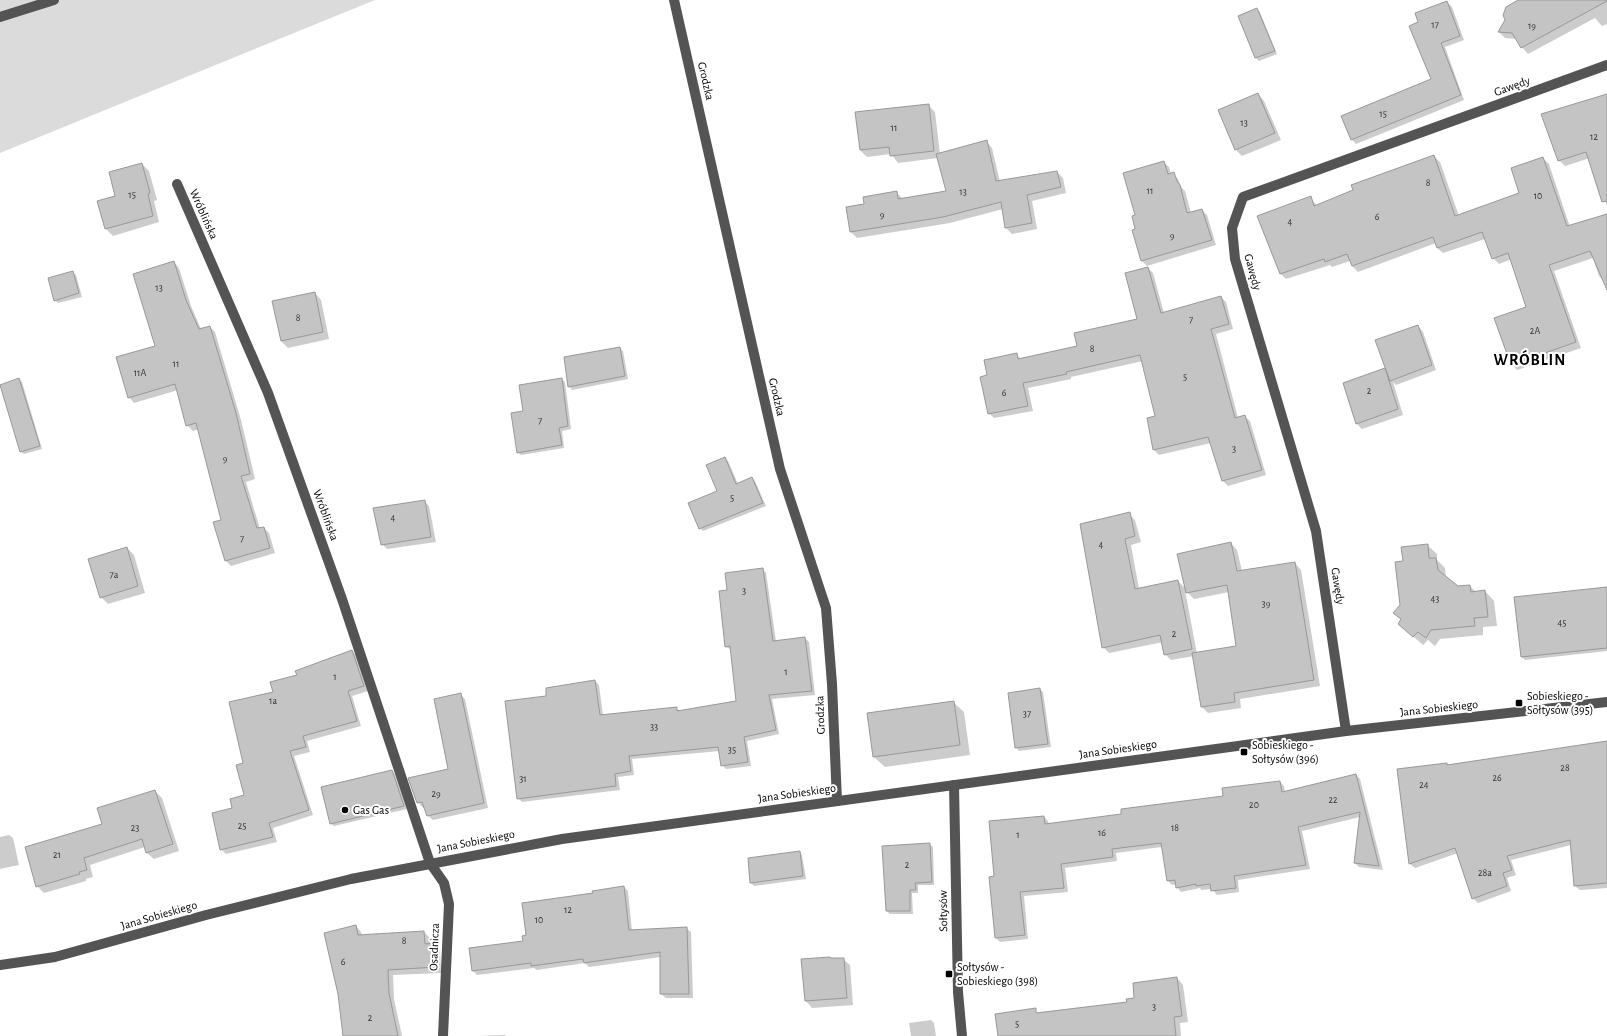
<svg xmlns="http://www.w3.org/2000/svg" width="1607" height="1036" font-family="'Alegreya Sans',sans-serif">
  <rect width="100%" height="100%" fill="#fff"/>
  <polygon fill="#dbdbdb" points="0,0 375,0 0,153"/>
  <g fill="#0003" fill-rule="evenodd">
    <polygon points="1520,0 1607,0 1607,24 1602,26 1595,18 1528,54 1522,47 1517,39 1505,38 1499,32"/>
    <polygon points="1447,2 1452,7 1464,40 1445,47 1464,100 1356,144 1352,140 1432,80 1419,23"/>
    <polygon points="1257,9 1260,12 1277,54 1259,61 1256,58 1239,16"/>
    <polygon points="1258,94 1264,101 1281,140 1242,156 1236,150"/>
    <polygon points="1607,100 1607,206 1590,158 1565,166 1559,160"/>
    <polygon points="928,105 935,112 940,154 986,141 992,148 1000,182 1057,172 1063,178 1066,193 1032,201 1037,229 1012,234 1006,228 1003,209 950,223 857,238 851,232 866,205 896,192 903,199 947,191 938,158 898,163 891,154 867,157 860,150"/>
    <polygon points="1434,156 1440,162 1459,216 1520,193 1543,158 1549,164 1570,227 1607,215 1607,281 1605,282 1599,276 1593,258 1554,271 1581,348 1517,370 1512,364 1527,308 1512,259 1499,264 1493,258 1485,239 1443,253 1437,248 1436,243 1358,272 1352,266 1350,261 1332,267 1330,265 1286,279 1280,273 1310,197 1317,206"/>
    <polygon points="1164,162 1169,167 1171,174 1173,174 1178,179 1181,187 1185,191 1191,213 1202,210 1207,215 1216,245 1147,266 1142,261 1136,229 1136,216"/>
    <polygon points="142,164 149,171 157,200 154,201 159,222 113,236 106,229 98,201 116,196"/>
    <polygon points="174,262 179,268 191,306 201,329 210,327 215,332 241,420 255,479 246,482 260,529 264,528 269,533 275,553 231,566 226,561 222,520 199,429 193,431 187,425 178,390 134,403 129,397 157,346"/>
    <polygon points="1148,268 1153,273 1164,313 1221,297 1226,302 1233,329 1216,334 1238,418 1244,416 1250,421 1266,475 1228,486 1223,481 1211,443 1159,455 1154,450 1148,419 1156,417 1143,361 1071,377 1071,379 1028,388 1033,411 994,418 989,413 989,376 1016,354 1021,359 1078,347 1138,320"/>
    <polygon points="72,272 76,275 82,297 58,303 55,300"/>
    <polygon points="315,293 321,300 329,339 288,348 281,341"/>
    <polygon points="1418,326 1423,332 1436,370 1396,385 1393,382 1403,415 1362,429 1356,423 1385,369 1388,372"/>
    <polygon points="620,348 623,351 628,379 572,390 569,386"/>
    <polygon points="19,379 22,382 42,449 24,454 20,451"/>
    <polygon points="562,379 565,382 571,429 562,431 564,448 521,455 518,452 524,412"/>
    <polygon points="725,458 728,461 738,484 752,478 755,481 766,506 703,531 700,528 718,492"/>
    <polygon points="424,501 429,506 436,542 387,549 382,544"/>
    <path d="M 1129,514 L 1135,520 L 1141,542 L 1131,545 L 1139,589 L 1178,581 L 1186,589 L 1231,543 L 1237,550 L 1242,571 L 1295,563 L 1301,570 L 1320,686 L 1240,699 L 1241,708 L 1208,713 L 1202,707 L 1194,656 L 1171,660 L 1165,654 L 1163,642 L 1109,653 L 1103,647 ZM 1185,590 L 1194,599 L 1229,592 L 1237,647 L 1197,654 Z"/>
    <polygon points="1427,545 1437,554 1437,560 1445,568 1446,579 1457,587 1470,586 1476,592 1485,591 1494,601 1497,626 1483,627 1483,635 1440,639 1435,646 1428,640 1423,645 1399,624 1402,620 1401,605 1404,562"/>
    <polygon points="127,548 134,555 145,593 108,604 101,597"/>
    <polygon points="762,569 766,573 776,641 805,638 809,642 815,695 772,699 779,734 747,741 751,766 726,769 722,765 720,751 632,759 634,775 618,777 620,790 522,802 518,798 548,697 595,681 599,685 603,715 676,708 680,712 737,702 732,650 726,647 728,591"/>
    <polygon points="1607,588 1607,651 1525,660 1522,657"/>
    <polygon points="352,651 357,656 368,691 352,696 361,726 307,741 310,752 294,756 313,815 273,828 277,842 226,854 221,849 233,809 245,796 244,764 274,692 298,676"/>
    <polygon points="1039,689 1043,692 1051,747 1019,751 1016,747"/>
    <polygon points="460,694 465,699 488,808 433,820 427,815 425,807 423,808 418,802 450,770"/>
    <polygon points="953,702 964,712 970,755 885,767 874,757"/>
    <polygon points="1607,743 1607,888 1580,890 1575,886 1571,845 1511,860 1516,875 1507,878 1511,891 1478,903 1473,898 1458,853 1415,868 1410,864 1398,770 1447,764 1448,766"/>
    <polygon points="392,771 395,774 407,809 334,826 330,823"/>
    <polygon points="1356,775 1360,779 1383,870 1359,867 1355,863 1360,817 1302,831 1310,869 1238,880 1239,892 1217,895 1212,889 1201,890 1200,888 1181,892 1177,887 1177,884 1172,885 1168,881 1162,847 1116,853 1117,861 1065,868 1068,892 1024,896 1028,939 1000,942 996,938 990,878 995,877 1044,817 1048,821 1049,825 1122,815 1224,797 1280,782 1284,786 1285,792"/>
    <polygon points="155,791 162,798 179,851 154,859 147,853 145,847 90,865 93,877 86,879 86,881 44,893 37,886 104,825"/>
    <polygon points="9,835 13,838 19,865 0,869 0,837"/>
    <polygon points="929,844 933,847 934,885 918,885 918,893 912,893 913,914 890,914 887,911"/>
    <polygon points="799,852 802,855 806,879 754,886 751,883"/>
    <polygon points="624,887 628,891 632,931 686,928 691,932 693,998 666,998 661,994 661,957 589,967 585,963 537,970 534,968 477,975 473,971 470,949 524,942 528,936 594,894"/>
    <polygon points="356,926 361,932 362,936 424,932 430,938 430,945 435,944 440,950 441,973 393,975 394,999 402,1036 345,1036"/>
    <polygon points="843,959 850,965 853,1005 812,1008 806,1001"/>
    <polygon points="1177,978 1183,985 1188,1022 1180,1023 1181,1036 1154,1036"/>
    <polygon points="931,1020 934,1023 936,1036 911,1036 909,1023"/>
    <polygon points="505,1035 506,1036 477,1036"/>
  </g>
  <g fill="#c4c4c4" stroke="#989898">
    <polygon points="1518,0 1607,0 1607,1 1521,48 1512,33 1498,32 1505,20 1503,15 1506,7"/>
    <polygon points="1447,1 1460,36 1441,43 1461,95 1351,140 1341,116 1431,79 1409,26 1418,22 1415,13"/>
    <polygon points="1257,8 1275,51 1255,58 1238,16"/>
    <polygon points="1258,93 1275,133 1235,150 1218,110"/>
    <polygon points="1607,94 1607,201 1602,202 1586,152 1558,161 1541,114"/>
    <polygon points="929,104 934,151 890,156 889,147 860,150 855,112"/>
    <polygon points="987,140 996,181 1057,171 1061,187 1027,195 1032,223 1005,228 1001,202 943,217 850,232 846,207 864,204 863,197 897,191 898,199 946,191 936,154"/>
    <polygon points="1434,155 1455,216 1519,193 1511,168 1543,157 1567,226 1607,214 1607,290 1590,251 1549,265 1576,342 1511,365 1494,318 1526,307 1508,253 1492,259 1482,232 1437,248 1433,237 1352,266 1347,254 1325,262 1324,259 1280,274 1257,216 1311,196 1314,206 1353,190 1351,185"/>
    <polygon points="1164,161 1168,174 1174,172 1177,181 1180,185 1187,213 1202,209 1212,240 1141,261 1132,230 1135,229 1132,216 1135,215 1123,173"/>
    <polygon points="142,163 150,193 148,194 153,216 105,229 97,201 115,196 109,172"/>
    <polygon points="174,261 186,300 199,329 210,326 236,413 250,474 241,476 257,528 264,527 270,548 225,561 213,522 221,520 196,423 186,426 175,384 128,398 116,357 155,346 133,274"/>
    <polygon points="1148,267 1161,313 1221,296 1229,324 1211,329 1235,418 1245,415 1262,470 1222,481 1208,437 1153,450 1147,418 1155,416 1140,355 1066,372 1067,374 1023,383 1028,406 988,414 980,377 987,375 984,360 1017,353 1018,359 1077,346 1074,333 1137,319 1125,273"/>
    <polygon points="73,271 79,293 54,301 48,278"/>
    <polygon points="315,292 323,332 281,341 272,301"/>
    <polygon points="1418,325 1432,365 1390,381 1375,340"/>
    <polygon points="620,347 625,376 568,387 564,357"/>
    <polygon points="1385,368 1398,409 1356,424 1343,383"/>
    <polygon points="19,378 40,446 20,452 0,385"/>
    <polygon points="562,378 568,426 559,428 562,445 517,453 511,413 523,411 519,385"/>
    <polygon points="725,457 736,484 752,477 763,503 699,529 688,503 717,491 706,465"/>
    <polygon points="425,500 431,537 381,545 373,508"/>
    <polygon points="1130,512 1135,536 1125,539 1135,589 1178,580 1192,649 1164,655 1160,635 1102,648 1080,524"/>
    <polygon points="1231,542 1237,571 1295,562 1314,680 1234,693 1235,702 1201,707 1192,653 1236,646 1227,585 1186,593 1177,554"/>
    <polygon points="1428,544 1429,558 1436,558 1438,570 1458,586 1470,585 1471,592 1485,590 1488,617 1474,618 1475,626 1431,630 1426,638 1418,632 1413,637 1398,624 1401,619 1393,613 1400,605 1395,562 1403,561 1401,547"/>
    <polygon points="127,547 138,586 100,598 88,559"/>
    <polygon points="763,568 773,641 805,637 812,691 769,695 776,730 744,737 748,762 721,766 718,747 629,756 631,771 615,774 616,786 517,799 505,701 546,696 546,688 595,680 600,715 677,707 677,711 736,701 730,646 725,647 719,591 727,590 725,573"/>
    <polygon points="1607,587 1607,648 1521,657 1514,597"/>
    <polygon points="352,650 364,686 348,691 357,721 303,736 306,747 290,751 309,810 269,823 273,837 220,850 212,813 232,808 230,799 244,795 236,765 243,763 229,702 273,692 270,682 297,675 295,671"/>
    <polygon points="1040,688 1048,744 1015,748 1008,693"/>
    <polygon points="461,693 484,803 427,816 422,802 417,803 408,778 448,769 434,699"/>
    <polygon points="954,701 960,745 873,757 867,713"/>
    <polygon points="1607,741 1607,883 1574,886 1570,840 1507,856 1512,870 1503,873 1507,886 1472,899 1455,848 1409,864 1397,769 1447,763 1447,765"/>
    <polygon points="392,770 404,806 330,824 321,787"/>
    <polygon points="1356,774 1379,866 1354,863 1360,812 1298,827 1306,865 1234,876 1236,888 1211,891 1210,884 1196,886 1196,884 1176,888 1175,880 1167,881 1161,843 1112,849 1113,857 1061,864 1064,888 1020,892 1025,935 995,938 989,877 994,876 989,821 1044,816 1045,824 1121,814 1121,809 1223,796 1222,788 1280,781 1282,792"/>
    <polygon points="155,790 173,844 146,853 142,839 84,858 87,870 79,872 80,874 36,887 25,847 102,824 97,808"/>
    <polygon points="930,843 932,882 915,883 916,890 910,890 910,911 886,911 882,846"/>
    <polygon points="800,851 803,876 750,883 748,858"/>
    <polygon points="624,886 629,930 687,927 689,994 660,994 660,952 590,962 584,963 583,959 531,966 531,963 472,971 469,948 523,941 522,936 526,935 522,903 593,893 592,891"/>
    <polygon points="356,925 358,935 424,931 425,944 435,943 436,967 388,970 389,993 398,1036 343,1036 338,994 324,933"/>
    <polygon points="830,957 831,958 844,958 847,998 805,1001 801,959"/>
    <polygon points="1177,977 1182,1016 1174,1017 1176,1036 998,1036 995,1014 1036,1008 1036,1013 1127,1002 1126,999 1134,998 1133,983"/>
  </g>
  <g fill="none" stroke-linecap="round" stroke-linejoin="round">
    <g stroke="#545454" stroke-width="10">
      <polyline points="674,0 780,469 826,608 832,684 837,801"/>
      <polyline points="0,17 54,0"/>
      <polyline points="177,184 268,393 342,599 430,863 444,883 449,904 443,1036"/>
      <polyline points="1346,731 1316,531 1235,259 1232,228 1243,197 1607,65"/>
      <polyline points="954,785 958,992 962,1036"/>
      <polyline points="0,965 55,957 206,915 351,879 562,839 1346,731 1607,702"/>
    </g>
  </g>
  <g fill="#000" stroke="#fff" stroke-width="1.5">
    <rect x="1515" y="699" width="8" height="8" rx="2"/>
    <rect x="1240" y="748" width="8" height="8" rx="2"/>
    <circle cx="345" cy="810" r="4"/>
    <rect x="945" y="970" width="8" height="8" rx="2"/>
  </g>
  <g text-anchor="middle" stroke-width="4" stroke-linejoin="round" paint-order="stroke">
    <g font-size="10" fill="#313131">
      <text x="1435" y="28">17</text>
      <text x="1532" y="29">19</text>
      <text x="1383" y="117">15</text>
      <text x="1244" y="126">13</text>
      <text x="894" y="131">11</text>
      <text x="1594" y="140">12</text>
      <text x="1428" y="186">8</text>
      <text x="1150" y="194">11</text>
      <text x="963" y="195">13</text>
      <text x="132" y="198">15</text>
      <text x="1538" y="199">10</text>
      <text x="882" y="218">9</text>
      <text x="1377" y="220">6</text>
      <text x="1290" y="225">4</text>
      <text x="1172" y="239">9</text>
      <text x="159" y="291">13</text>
      <text x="298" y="321">8</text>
      <text x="1191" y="323">7</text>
      <text x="1535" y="334">2A</text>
      <text x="1092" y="352">8</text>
      <text x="176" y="367">11</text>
      <text x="140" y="376">11A</text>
      <text x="1185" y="380">5</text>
      <text x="1369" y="394">2</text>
      <text x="1004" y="396">6</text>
      <text x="540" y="424">7</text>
      <text x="1234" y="452">3</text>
      <text x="225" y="462">9</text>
      <text x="732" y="501">5</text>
      <text x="393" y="521">4</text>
      <text x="242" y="542">7</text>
      <text x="1101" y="548">4</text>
      <text x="114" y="578">7a</text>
      <text x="744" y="594">3</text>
      <text x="1435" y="602">43</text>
      <text x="1266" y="607">39</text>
      <text x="1562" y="626">45</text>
      <text x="1174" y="637">2</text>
      <text x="786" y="675">1</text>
      <text x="335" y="680">1</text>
      <text x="273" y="704">1a</text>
      <text x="1027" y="717">37</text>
      <text x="654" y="730">33</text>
      <text x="732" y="753">35</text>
      <text x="1565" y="771">28</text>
      <text x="1497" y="781">26</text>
      <text x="523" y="782">31</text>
      <text x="1424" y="788">24</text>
      <text x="436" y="797">29</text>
      <text x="1333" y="803">22</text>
      <text x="1254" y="808">20</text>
      <text x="242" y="829">25</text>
      <text x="135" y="831">23</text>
      <text x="1175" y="831">18</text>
      <text x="1102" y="836">16</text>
      <text x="1018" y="838">1</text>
      <text x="57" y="858">21</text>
      <text x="907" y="868">2</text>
      <text x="1485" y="876">28a</text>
      <text x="568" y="913">12</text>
      <text x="539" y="923">10</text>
      <text x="404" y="944">8</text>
      <text x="343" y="965">6</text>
      <text x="1154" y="1010">3</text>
      <text x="370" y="1021">2</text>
      <text x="1017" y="1027">5</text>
    </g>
    <g font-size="12" fill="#000" stroke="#fff">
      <text transform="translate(706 81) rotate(77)" y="4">Grodzka</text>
      <text transform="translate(1512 86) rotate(-20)" y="4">Gawędy</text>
      <text transform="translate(204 214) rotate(66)" y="4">Wróblińska</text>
      <text transform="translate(1253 272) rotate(75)" y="4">Gawędy</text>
      <text transform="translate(777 397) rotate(77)" y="4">Grodzka</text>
      <text transform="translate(326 515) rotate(70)" y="4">Wróblińska</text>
      <text transform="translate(1338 586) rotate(81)" y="4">Gawędy</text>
      <text transform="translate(1439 708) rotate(-6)" y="4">Jana Sobieskiego</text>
      <text transform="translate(820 715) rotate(-92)" y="4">Grodzka</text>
      <text transform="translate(1118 749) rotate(-8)" y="4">Jana Sobieskiego</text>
      <text transform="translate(797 793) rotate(-8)" y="4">Jana Sobieskiego</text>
      <text transform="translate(476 841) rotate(-11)" y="4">Jana Sobieskiego</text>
      <text transform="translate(943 911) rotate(-91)" y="4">Sołtysów</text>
      <text transform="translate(159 915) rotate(-16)" y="4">Jana Sobieskiego</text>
      <text transform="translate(434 947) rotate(-88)" y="4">Osadnicza</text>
    </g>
    <g font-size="12" fill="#000" stroke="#fff" text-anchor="start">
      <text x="1527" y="700">Sobieskiego -<tspan x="1527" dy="14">Sołtysów (395)</tspan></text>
      <text x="1252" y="749">Sobieskiego -<tspan x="1252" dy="14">Sołtysów (396)</tspan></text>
      <text x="353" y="814">Gas Gas</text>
      <text x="957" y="971">Sołtysów -<tspan x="957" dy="14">Sobieskiego (398)</tspan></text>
    </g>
    <g font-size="16" font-weight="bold" letter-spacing="1" fill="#000" stroke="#fff">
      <text x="1530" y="365">WRÓBLIN</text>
    </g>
  </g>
</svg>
